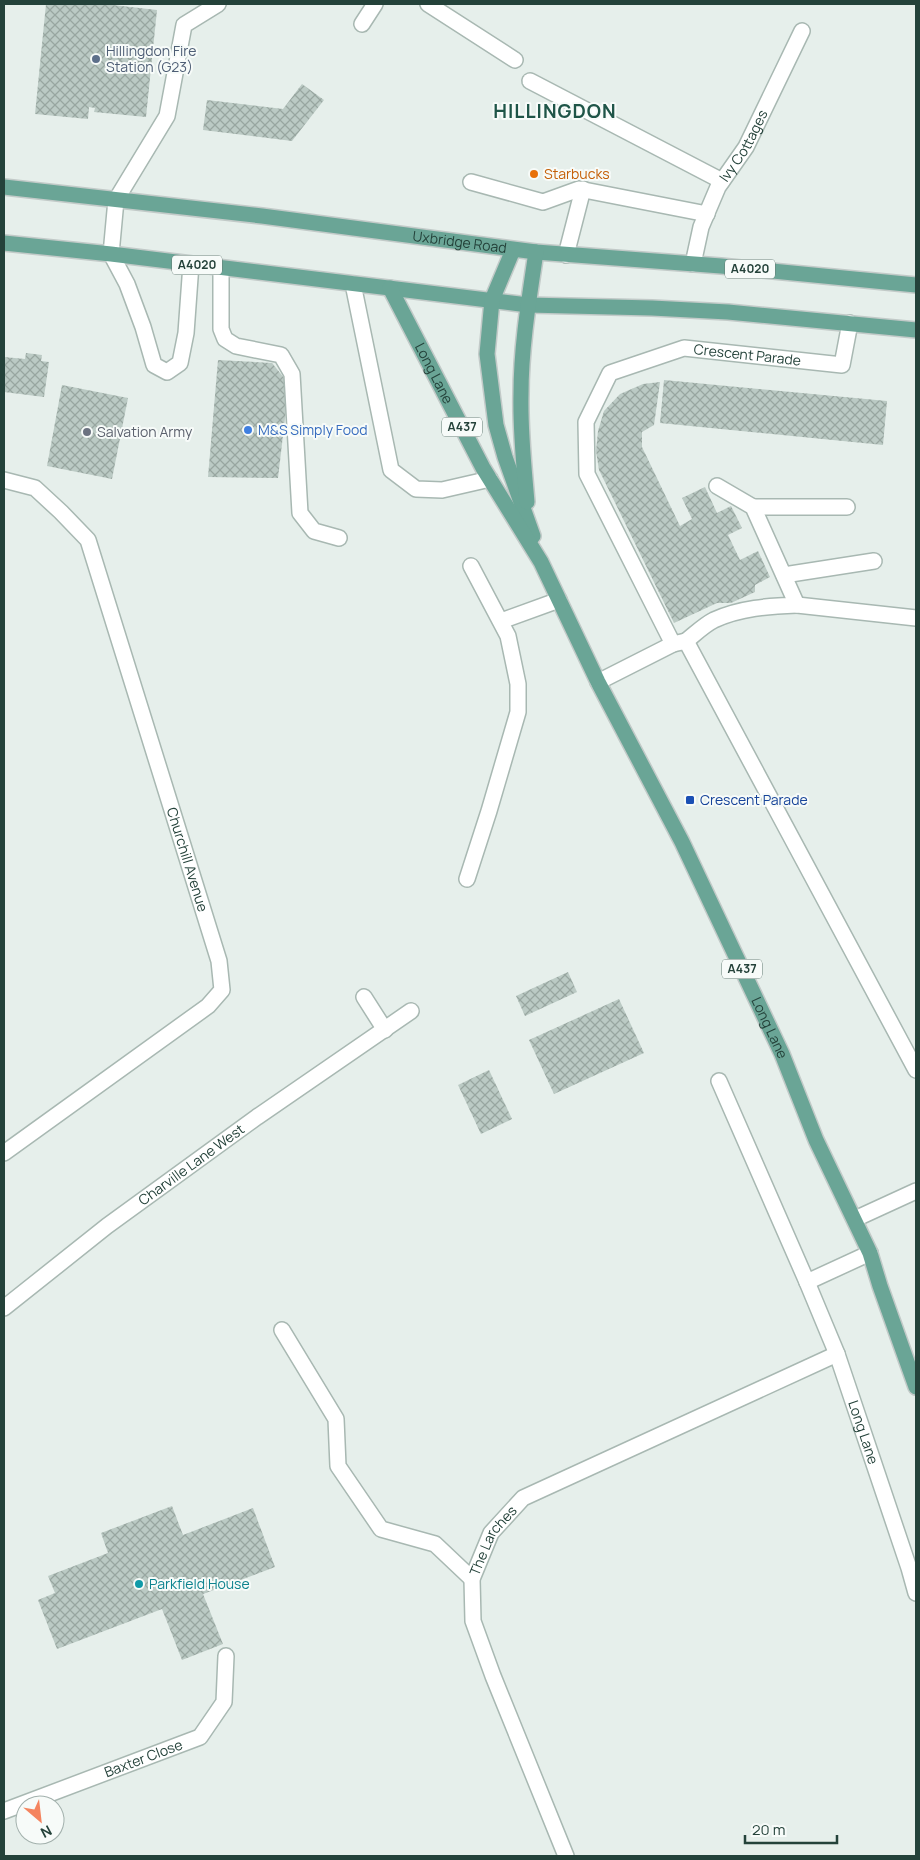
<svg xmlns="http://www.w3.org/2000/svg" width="920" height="1860" font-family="Manrope,sans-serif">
  <defs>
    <pattern id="building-cross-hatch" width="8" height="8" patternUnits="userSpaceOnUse" patternTransform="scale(1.25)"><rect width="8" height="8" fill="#bbcac4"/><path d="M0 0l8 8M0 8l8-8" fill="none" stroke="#98a6a0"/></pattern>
  </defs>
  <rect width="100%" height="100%" fill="#e6efeb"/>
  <g fill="url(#building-cross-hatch)">
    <polygon points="46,4 104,4 157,10 146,117 94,112 95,108 89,107 88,119 35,114"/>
    <polygon points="302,84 324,100 292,141 203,130 207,100 283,109"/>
    <polygon points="26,353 42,355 41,361 49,362 44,397 4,392 4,357 25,359"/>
    <polygon points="218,360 272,363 289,384 278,478 208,477"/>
    <polygon points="664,380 887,401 883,445 660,423"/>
    <polygon points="660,382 654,425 642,432 642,447 680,526 692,519 682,498 705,487 717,513 731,506 742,528 728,535 740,560 758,551 770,577 755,585 755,592 731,603 717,603 674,623 599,470 596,451 598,431 604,411 620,394 643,384"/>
    <polygon points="62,385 128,398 112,479 47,466"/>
    <polygon points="568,972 577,992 525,1016 516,996"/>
    <polygon points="619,999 644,1053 554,1094 529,1040"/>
    <polygon points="489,1070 512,1119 481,1134 458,1085"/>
    <polygon points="172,1506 183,1535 253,1508 275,1567 203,1594 223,1644 182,1660 162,1609 57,1649 38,1600 55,1593 48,1576 108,1553 101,1533"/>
  </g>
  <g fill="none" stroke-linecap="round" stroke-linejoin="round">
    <g stroke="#a8b8b2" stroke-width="18">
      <g id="minor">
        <polyline points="428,4 515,60"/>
        <polyline points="362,24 375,4"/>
        <polyline points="530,81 722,181"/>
        <polyline points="471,182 543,202 579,189 707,214"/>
        <polyline points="566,255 583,189"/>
        <polyline points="191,264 186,333 180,363 167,372 154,365 143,327 127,284 111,254 116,200 167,116 184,25 218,4"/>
        <path id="s1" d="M 693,264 L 701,227 L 718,187 L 746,147 L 802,31"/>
        <polyline points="221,268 221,329 225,339 236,346 281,355 292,374 300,513 314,531 339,538"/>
        <polyline points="353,284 391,470 416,489 442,490 490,479"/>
        <path id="s2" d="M 4,480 L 35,488 L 61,512 L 88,540 L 219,961 L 222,990 L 208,1006 L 4,1153"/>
        <polyline points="753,507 847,507"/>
        <polyline points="784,575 874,561"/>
        <polyline points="797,605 916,618"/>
        <polyline points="501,621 559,600"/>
        <path d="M 686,641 C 695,634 704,625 714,620 C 740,608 769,606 797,605 L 753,507 L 717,486"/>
        <path id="s3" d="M 673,644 L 587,474 L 586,422 L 610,373 L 684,348 L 842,365 L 850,323"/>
        <polyline points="598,682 673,644 686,641 916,1070"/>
        <polyline points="467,879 489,811 518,712 518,684 508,636 471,566"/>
        <polyline points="364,997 385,1030"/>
        <path id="s4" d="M 719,1081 L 807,1282 L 837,1354 L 909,1568 L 916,1593"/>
        <polyline points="855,1219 916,1191"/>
        <polyline points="807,1282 870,1253"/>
        <path id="s5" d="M 4,1308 L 107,1226 L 257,1117 L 411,1011"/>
        <polyline points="282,1330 336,1419 338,1466 381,1529 435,1544 472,1579"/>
        <path id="s6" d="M 4,1811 L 200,1737 L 224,1702 L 226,1656"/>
        <path id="s7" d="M 566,1856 L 493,1676 L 473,1621 L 472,1579 L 491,1533 L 523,1498 L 837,1354"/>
      </g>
    </g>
    <g stroke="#c2cac8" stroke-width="18">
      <g id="major">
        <path id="s8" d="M 4,187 L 262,216 L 536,252 L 721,266 L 916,285"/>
        <polyline points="4,243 111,254 528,305 652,308 728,312 916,330"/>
        <polyline points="513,250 492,300 487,354 496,425 505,457 533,536"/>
        <path id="s9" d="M 390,288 L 483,468 L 541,562 L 598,682 L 682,842 L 782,1054 L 816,1140 L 870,1253 L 880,1286 L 916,1387"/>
        <path d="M 527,502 C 524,466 520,431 521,394 C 521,347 529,299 536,252"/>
      </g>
    </g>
    <use href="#minor" stroke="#fff" stroke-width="15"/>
    <use href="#major" stroke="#6aa596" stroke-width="15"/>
  </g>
  <circle fill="#5c6f8a" stroke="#f7fbf9" stroke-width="2" cx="96" cy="59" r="5"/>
  <circle fill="#e8710a" stroke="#f7fbf9" stroke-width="2" cx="534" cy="174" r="5"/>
  <circle fill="#3f7fe0" stroke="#f7fbf9" stroke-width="2" cx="248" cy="430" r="5"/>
  <circle fill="#6b7280" stroke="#f7fbf9" stroke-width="2" cx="87" cy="432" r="5"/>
  <rect fill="#1a4fb4" stroke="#f7fbf9" stroke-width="2" x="685" y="795" width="10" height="10" rx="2.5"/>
  <circle fill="#0f9aa8" stroke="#f7fbf9" stroke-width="2" cx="139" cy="1584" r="5"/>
  <g text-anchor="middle" stroke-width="4" stroke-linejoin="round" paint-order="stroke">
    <g fill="#f7fbf9" stroke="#637a73" stroke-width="1">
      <rect x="172" y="255.5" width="50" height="19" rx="4"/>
      <rect x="725" y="259.5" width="50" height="19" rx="4"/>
      <rect x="442" y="417.5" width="40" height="19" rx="4"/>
      <rect x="722" y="959.5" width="40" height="19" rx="4"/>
    </g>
    <g font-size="12" font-weight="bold" fill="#24423a">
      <text x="197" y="269">A4020</text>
      <text x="750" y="273">A4020</text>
      <text x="462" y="431">A437</text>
      <text x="742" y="973">A437</text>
    </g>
    <g font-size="14" fill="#4e5e75" stroke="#f7fbf9" text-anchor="start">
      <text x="106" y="56">Hillingdon Fire<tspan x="106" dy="16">Station (G23)</tspan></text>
    </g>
    <g font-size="14" fill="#24423a" stroke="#f7fbf9">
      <text dy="5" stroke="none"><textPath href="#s1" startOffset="130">Ivy Cottages</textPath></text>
      <text dy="5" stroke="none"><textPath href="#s8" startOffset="459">Uxbridge Road</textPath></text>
      <text dy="5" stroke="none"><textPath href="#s3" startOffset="439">Crescent Parade</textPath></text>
      <text dy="5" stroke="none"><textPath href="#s9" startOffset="96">Long Lane</textPath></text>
      <text dy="5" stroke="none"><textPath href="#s2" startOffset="441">Churchill Avenue</textPath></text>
      <text dy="5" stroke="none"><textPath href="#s9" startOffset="832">Long Lane</textPath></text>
      <text dy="5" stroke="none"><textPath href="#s5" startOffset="236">Charville Lane West</textPath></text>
      <text dy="5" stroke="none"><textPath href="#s4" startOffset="380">Long Lane</textPath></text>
      <text dy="5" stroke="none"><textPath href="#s7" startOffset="339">The Larches</textPath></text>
      <text dy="5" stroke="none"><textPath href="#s6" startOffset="149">Baxter Close</textPath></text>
    </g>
    <g font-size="14" fill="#c56008" stroke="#f7fbf9" text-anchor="start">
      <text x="544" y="179">Starbucks</text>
    </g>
    <g font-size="14" fill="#366cbe" stroke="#f7fbf9" text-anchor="start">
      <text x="258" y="435">M&amp;S Simply Food</text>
    </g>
    <g font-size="14" fill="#5b616d" stroke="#f7fbf9" text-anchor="start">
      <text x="97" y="437">Salvation Army</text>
    </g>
    <g font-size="14" fill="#164399" stroke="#f7fbf9" text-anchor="start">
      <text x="700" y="805">Crescent Parade</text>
    </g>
    <g font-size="14" fill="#0d838f" stroke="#f7fbf9" text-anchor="start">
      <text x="149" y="1589">Parkfield House</text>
    </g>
    <g font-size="19" font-weight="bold" letter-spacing="1" fill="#1f5548" stroke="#f7fbf9">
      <text x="555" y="118">HILLINGDON</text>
    </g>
  </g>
  <rect width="920" height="1860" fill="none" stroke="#24423a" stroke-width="10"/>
  <g transform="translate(40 1820) rotate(152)"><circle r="24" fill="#f7fbf9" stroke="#a3b1ad"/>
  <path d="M0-4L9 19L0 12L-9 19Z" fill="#f4845f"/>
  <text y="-8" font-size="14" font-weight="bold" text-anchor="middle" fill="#24423a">N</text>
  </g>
  <path d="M745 1835v8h92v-8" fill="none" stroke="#24423a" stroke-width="2.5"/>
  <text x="752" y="1835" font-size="15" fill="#24423a" stroke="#f7fbf9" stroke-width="4" paint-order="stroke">20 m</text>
</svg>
